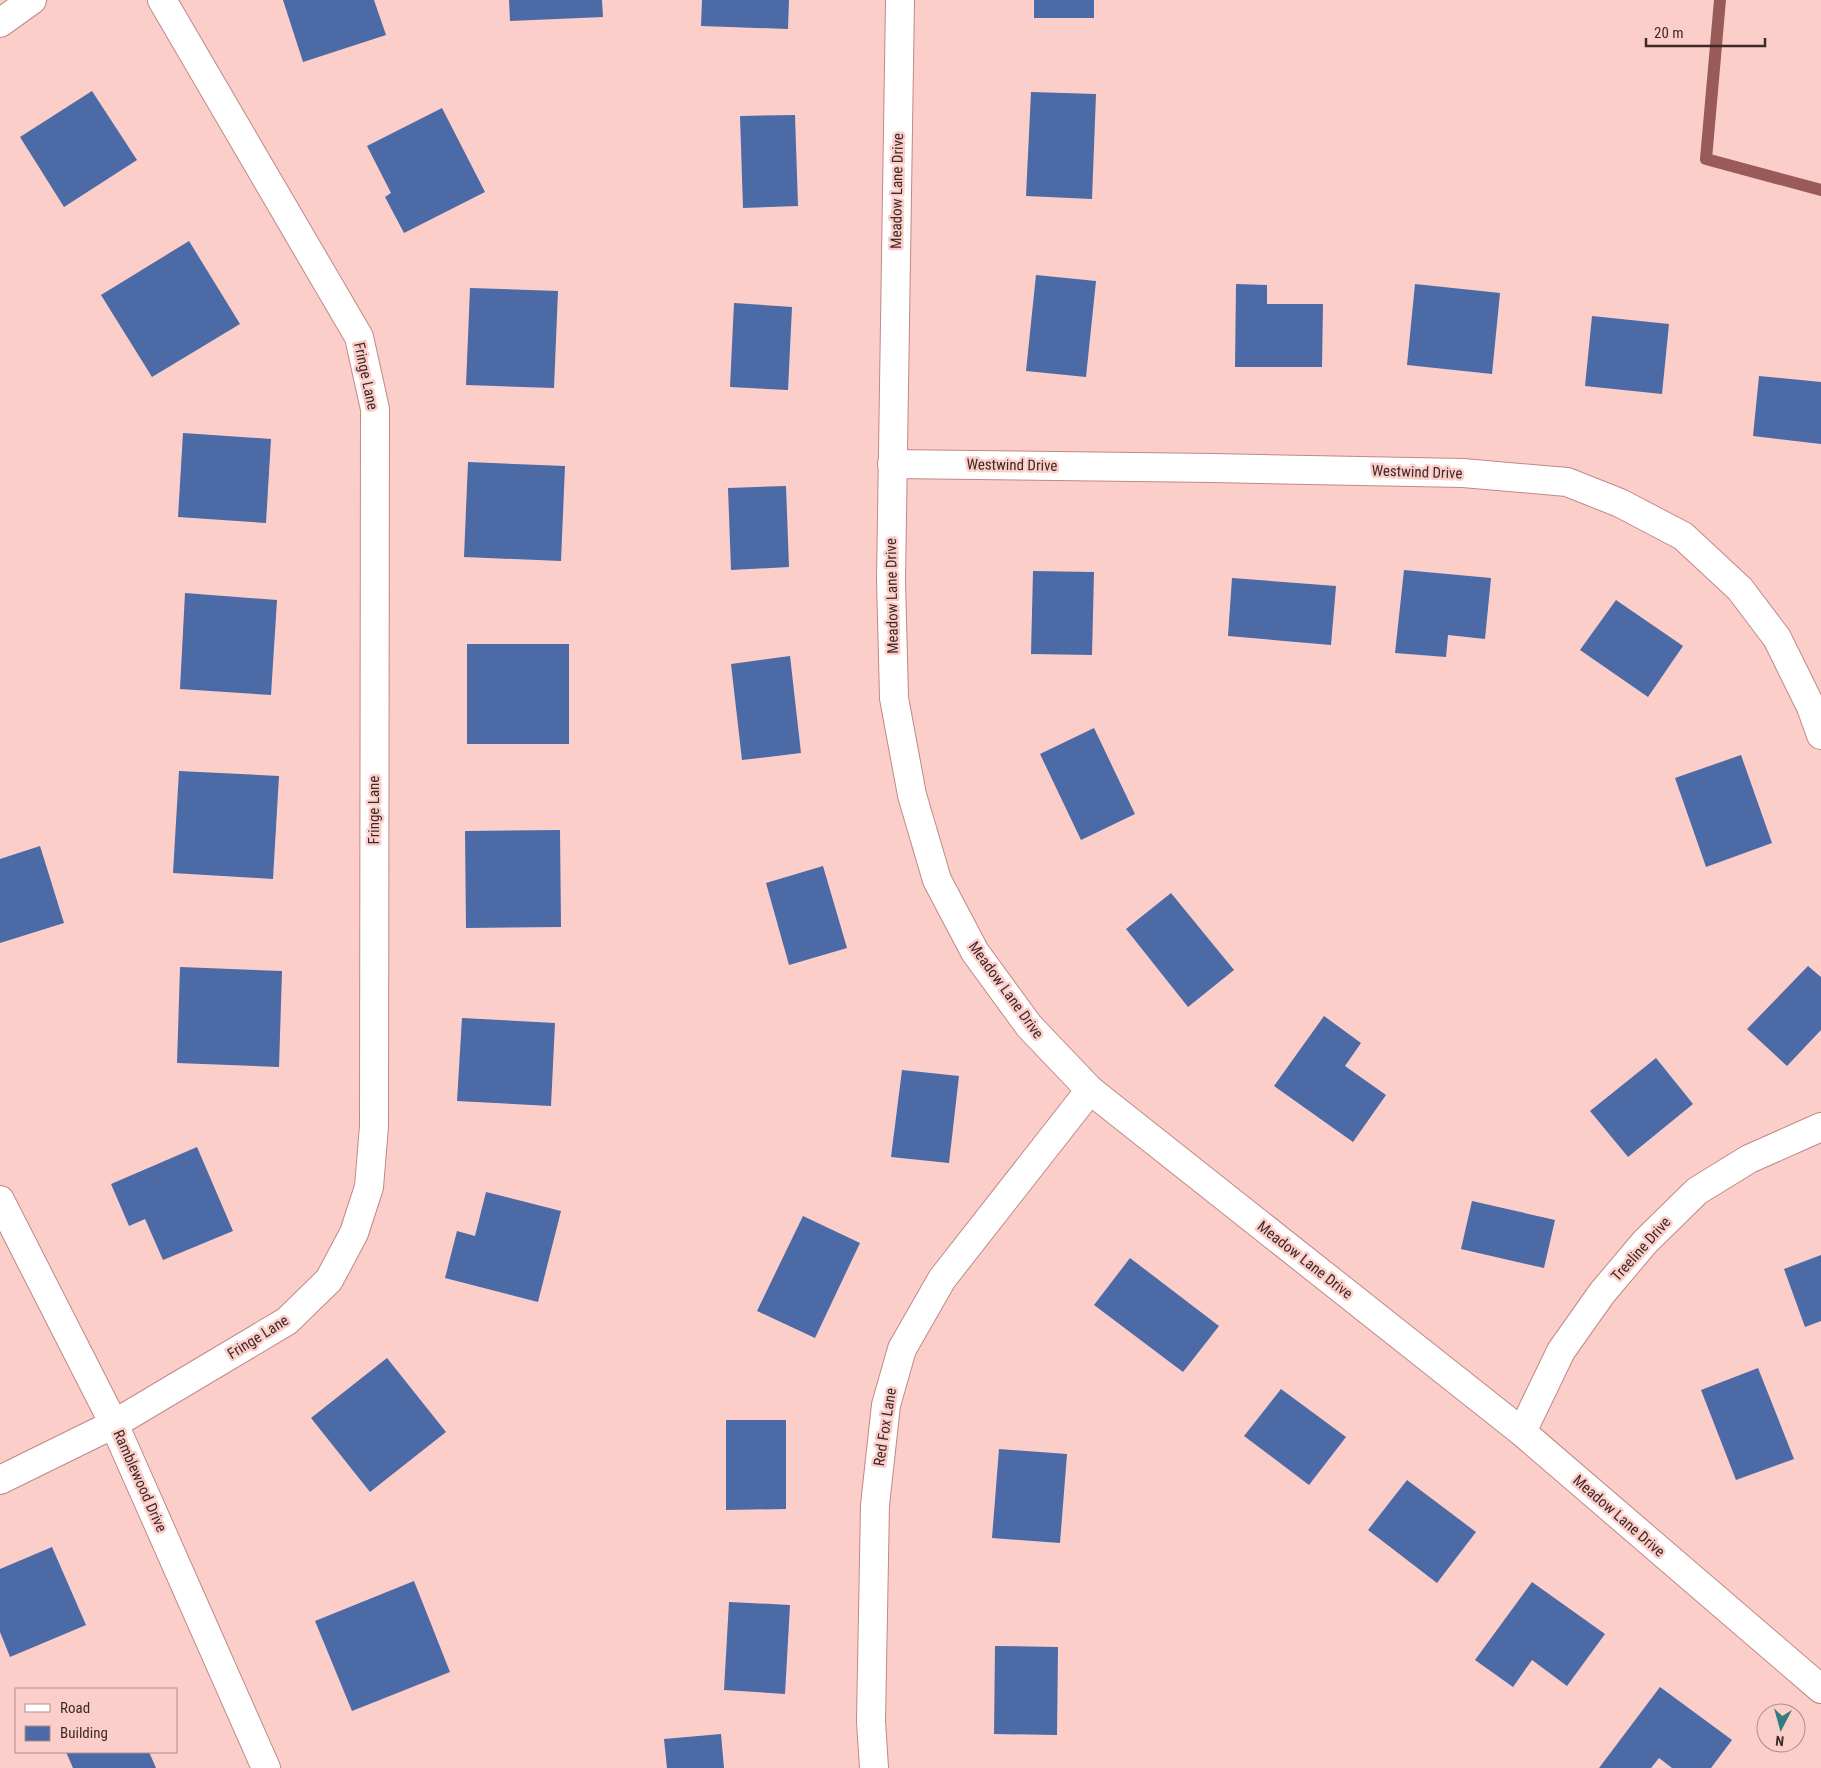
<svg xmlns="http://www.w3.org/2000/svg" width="1821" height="1768" font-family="'Roboto Condensed',sans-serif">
  <rect width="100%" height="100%" fill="#fcceca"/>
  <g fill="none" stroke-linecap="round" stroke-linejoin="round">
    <polyline stroke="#995b58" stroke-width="12" points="1720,0 1706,159 1821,190"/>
  </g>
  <g fill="#4b6aa6">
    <polygon points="283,0 374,0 386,35 303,62"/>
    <polygon points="509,0 602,0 603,17 510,21"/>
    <polygon points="702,0 789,0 788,29 701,26"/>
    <rect x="1034" y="0" width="60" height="18"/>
    <polygon points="92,91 137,160 64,207 20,137"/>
    <polygon points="1031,92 1096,94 1092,199 1026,196"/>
    <polygon points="442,108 485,192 404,233 385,197 391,193 367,146"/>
    <polygon points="795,115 798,206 743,208 740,116"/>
    <polygon points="189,241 240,324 152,377 101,295"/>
    <polygon points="1036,275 1096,281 1086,377 1026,371"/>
    <polygon points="1236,284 1267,285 1267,304 1323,304 1322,367 1235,367"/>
    <polygon points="1415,284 1500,293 1492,374 1407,365"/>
    <polygon points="470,288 558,291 554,388 466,385"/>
    <polygon points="734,303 792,307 788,390 730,387"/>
    <polygon points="1592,316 1669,324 1662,394 1585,386"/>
    <polygon points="1759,376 1821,382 1821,444 1753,436"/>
    <polygon points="183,433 271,439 266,523 178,517"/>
    <polygon points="468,462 565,466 561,561 464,557"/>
    <polygon points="786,486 789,567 731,570 728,488"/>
    <polygon points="1404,570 1491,578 1485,639 1448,635 1446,657 1395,653"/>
    <polygon points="1033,571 1094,572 1092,655 1031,654"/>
    <polygon points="1232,578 1336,586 1331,645 1228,636"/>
    <polygon points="185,593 277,600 271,695 180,689"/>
    <polygon points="1616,600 1683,646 1648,697 1580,650"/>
    <rect x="467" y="644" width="102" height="100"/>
    <polygon points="790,656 801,753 742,760 731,664"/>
    <polygon points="1094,728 1135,814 1081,840 1040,754"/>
    <polygon points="1741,755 1772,843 1706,867 1675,778"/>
    <polygon points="179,771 279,776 273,879 173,873"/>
    <polygon points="560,830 561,927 466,928 465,831"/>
    <polygon points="40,846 64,923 0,943 0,859"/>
    <polygon points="823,866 847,948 789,965 766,883"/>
    <polygon points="1171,893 1234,970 1188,1007 1126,929"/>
    <polygon points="1808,966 1821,977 1821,1030 1787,1066 1747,1029"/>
    <polygon points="180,967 282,971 279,1067 177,1063"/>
    <polygon points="1324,1016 1361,1043 1345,1066 1386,1095 1353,1142 1274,1086"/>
    <polygon points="462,1018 555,1023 551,1106 457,1101"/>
    <polygon points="1656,1058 1693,1104 1628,1157 1590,1111"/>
    <polygon points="902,1070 959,1076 949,1163 891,1157"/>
    <polygon points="197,1147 233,1231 163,1260 145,1219 129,1226 111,1184"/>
    <polygon points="486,1192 561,1211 538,1302 445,1278 457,1231 475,1236"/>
    <polygon points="1472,1201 1555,1220 1544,1268 1461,1249"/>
    <polygon points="803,1216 860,1243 815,1338 757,1311"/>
    <polygon points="1821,1255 1821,1321 1805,1327 1784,1269"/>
    <polygon points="1130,1258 1219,1326 1183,1372 1094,1305"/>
    <polygon points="387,1358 446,1432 370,1492 311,1418"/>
    <polygon points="1758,1368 1794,1459 1736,1480 1701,1390"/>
    <polygon points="1281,1389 1346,1437 1309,1485 1244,1436"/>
    <polygon points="726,1420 786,1420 786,1509 726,1510"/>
    <polygon points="999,1449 1067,1454 1060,1543 992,1538"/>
    <polygon points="1407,1480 1476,1532 1437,1583 1368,1530"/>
    <polygon points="52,1547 86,1625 10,1657 0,1632 0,1569"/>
    <polygon points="414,1581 450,1672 352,1711 315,1621"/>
    <polygon points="1532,1582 1605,1634 1567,1686 1532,1660 1513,1687 1475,1660"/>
    <polygon points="729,1602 790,1605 785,1694 724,1690"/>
    <polygon points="995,1646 1058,1647 1057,1735 994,1734"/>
    <polygon points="1660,1687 1732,1740 1711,1768 1672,1768 1659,1758 1651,1768 1599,1768"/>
    <polygon points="721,1734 724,1768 667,1768 664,1739"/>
    <polygon points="66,1752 149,1752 156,1768 73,1768"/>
  </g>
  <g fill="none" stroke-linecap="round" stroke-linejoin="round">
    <g stroke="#bf8986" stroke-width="30">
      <g id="street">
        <polyline points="900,0 891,580 894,698 912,795 937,880 975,952 1029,1026 1090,1090 1522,1432 1821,1689"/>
        <polyline points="0,23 32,0"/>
        <polyline points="892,464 1213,468 1463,473 1567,482 1620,503 1683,536 1740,589 1777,638 1811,707 1821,735"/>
        <polyline points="0,1200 114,1424 266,1768"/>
        <polyline points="1522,1432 1561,1351 1602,1293 1645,1242 1697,1191 1749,1159 1821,1127"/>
        <polyline points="0,1480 114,1424 287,1321 329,1280 354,1233 369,1187 374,1126 375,409 359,337 162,0"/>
        <polyline points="874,1768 871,1721 875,1505 886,1405 902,1349 942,1279 1090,1090"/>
      </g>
    </g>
    <use href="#street" stroke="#fff" stroke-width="28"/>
  </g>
  <g text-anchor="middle" stroke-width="5" stroke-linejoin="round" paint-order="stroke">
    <g font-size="15" fill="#3e2927" stroke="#fcceca">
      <text transform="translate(897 191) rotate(-89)" y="5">Meadow Lane Drive</text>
      <text transform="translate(366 376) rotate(78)" y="5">Fringe Lane</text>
      <text transform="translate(1012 465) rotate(1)" y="5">Westwind Drive</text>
      <text transform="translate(1417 472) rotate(2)" y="5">Westwind Drive</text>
      <text transform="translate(892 596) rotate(-91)" y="5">Meadow Lane Drive</text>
      <text transform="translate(374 810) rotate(-90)" y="5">Fringe Lane</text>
      <text transform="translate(1006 990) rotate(54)" y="5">Meadow Lane Drive</text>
      <text transform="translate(1641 1249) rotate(-48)" y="5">Treeline Drive</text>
      <text transform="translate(1305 1260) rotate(38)" y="5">Meadow Lane Drive</text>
      <text transform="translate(258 1337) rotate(-32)" y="5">Fringe Lane</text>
      <text transform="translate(885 1427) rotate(-81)" y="5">Red Fox Lane</text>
      <text transform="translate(140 1481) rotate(66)" y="5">Ramblewood Drive</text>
      <text transform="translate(1619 1516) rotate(41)" y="5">Meadow Lane Drive</text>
    </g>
  </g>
  <rect x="15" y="1688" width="162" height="65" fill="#fcceca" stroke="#b08c89"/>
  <rect x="25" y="1704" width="25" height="8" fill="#ffffff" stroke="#b08c89"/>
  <text x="60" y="1713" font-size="15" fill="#3e2927">Road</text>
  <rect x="25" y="1726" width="25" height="15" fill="#4b6aa6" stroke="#b08c89"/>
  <text x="60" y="1738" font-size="15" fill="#3e2927">Building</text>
  <g transform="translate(1781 1728) rotate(186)"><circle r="24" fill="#fcceca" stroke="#b08c89"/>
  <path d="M0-4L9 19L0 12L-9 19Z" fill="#337c82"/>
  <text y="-8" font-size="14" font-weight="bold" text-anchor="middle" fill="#3e2927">N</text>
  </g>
  <path d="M1646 38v8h119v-8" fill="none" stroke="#3e2927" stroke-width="2.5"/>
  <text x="1654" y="38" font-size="15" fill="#3e2927" stroke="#fcceca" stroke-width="4" paint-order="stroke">20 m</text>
</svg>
